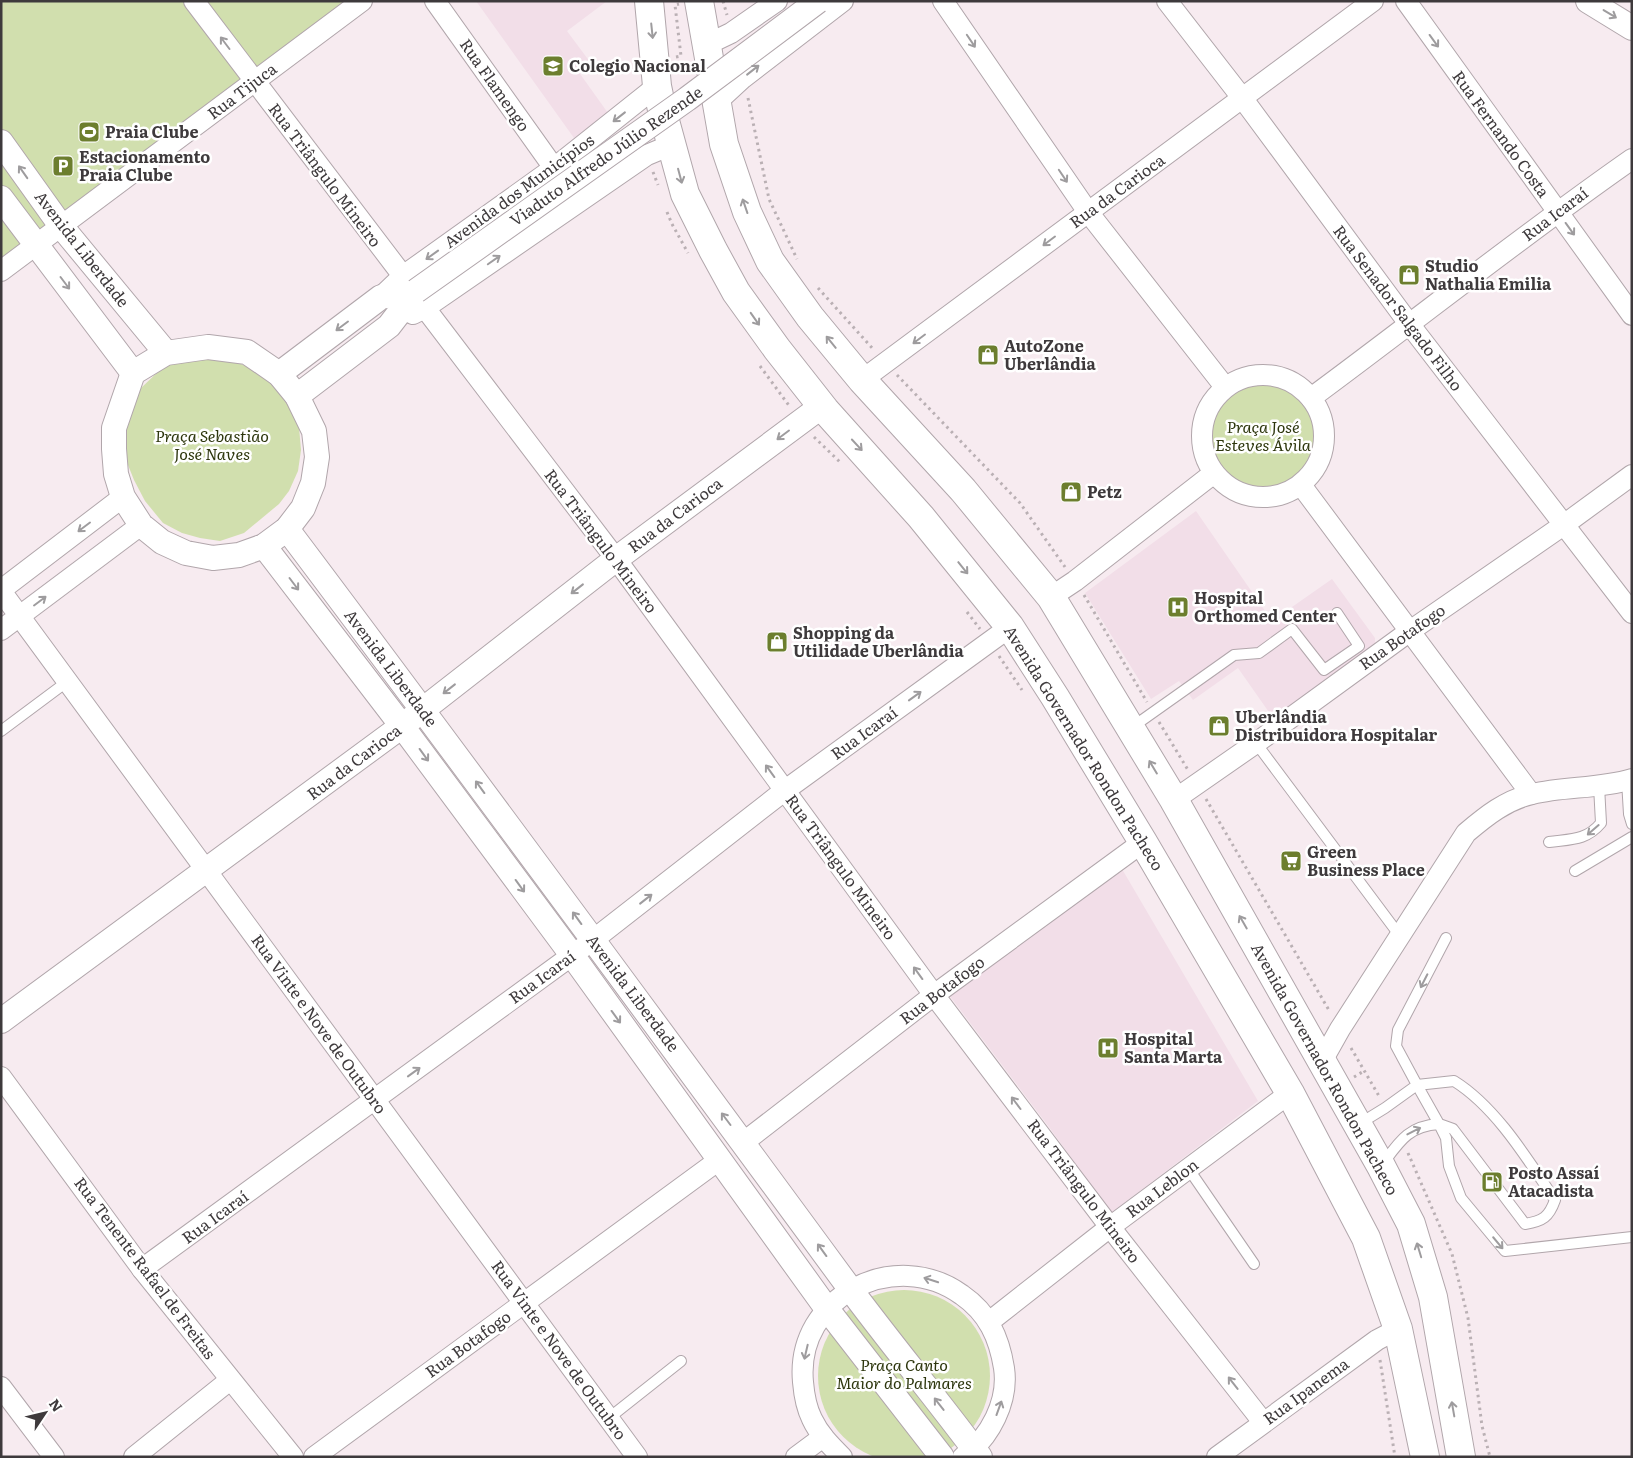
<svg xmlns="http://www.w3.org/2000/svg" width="1633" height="1458" font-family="Literata,serif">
  <rect width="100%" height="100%" fill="#f7ebf0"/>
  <g fill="#f2dee8">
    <polygon points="476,1 607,1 567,31 590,62 578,71 608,113 574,138"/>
    <polygon points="1196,511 1272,621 1332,579 1375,638 1375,647 1273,718 1238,668 1193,700 1179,681 1151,699 1085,593"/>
    <polygon points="1122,869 1258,1101 1111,1213 1049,1127 949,995"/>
  </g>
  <g fill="#d1dfae">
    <polygon points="1,1 351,1 1,263"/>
    <polygon points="226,357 258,372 272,382 289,407 299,427 301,450 298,471 289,491 279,504 244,533 220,541 200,538 182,533 163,523 145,501 134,480 128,465 124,441 126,414 140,389 163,367 191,360"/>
    <circle cx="1263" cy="436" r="61"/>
    <circle cx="904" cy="1376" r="86"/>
  </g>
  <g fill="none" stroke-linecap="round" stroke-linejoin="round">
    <g stroke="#b1a6ab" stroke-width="12">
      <g id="service">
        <polyline points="1131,728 1234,655 1259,653 1292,629 1324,670 1359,646 1337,613"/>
        <polyline points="1,731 68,681"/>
        <polyline points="1256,743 1400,936"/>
        <polyline points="1627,781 1629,814 1632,824"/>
        <path d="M 1549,842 C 1570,839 1586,841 1601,823 L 1599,786"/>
        <polyline points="1575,871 1632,837"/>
        <path d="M 1454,1081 C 1496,1107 1528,1160 1555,1200 C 1549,1217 1543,1221 1525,1224 L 1453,1129 L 1439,1124 L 1417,1085 Z"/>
        <polyline points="1359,1124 1385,1108 1417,1085 1396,1046 1398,1030 1446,938"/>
        <path d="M 1382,1165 C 1399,1142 1408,1126 1439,1124 L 1446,1138 L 1449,1166 L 1461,1198 L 1505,1251 L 1632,1237"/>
        <polyline points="1188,1168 1254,1264"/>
        <polyline points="609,1418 681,1361"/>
      </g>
    </g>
    <g stroke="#b1a6ab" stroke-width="22">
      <g id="minor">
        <polyline points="194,1 403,276"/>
        <polyline points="435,1 554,168"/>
        <polyline points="943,1 1088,212 1225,387"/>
        <polyline points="1167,1 1243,99 1410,325 1632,613"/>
        <polyline points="1406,1 1632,315"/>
        <polyline points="706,45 731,33 777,1"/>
        <polyline points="717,102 743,78 843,1"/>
        <polyline points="1,271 362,1"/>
        <polyline points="381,297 403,276 554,168 657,86"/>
        <polyline points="425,308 616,559 934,995 1110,1227 1263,1422"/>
        <polyline points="413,314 425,308 647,155 671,145"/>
        <circle cx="1263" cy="436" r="61"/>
        <polyline points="862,380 1373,1"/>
        <path d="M 1311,398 C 1418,319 1523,235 1632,159"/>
        <polyline points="1301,485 1531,794"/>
        <polyline points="1,590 123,497"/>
        <polyline points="1,591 637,1457"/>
        <polyline points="1051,597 1075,581 1214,473"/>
        <polyline points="1,630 141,525"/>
        <polyline points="1174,800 1256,743 1410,631 1565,524 1632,475"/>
        <path d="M 1322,1061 L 1340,1029 L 1466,833 C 1486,816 1506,800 1532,794 C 1565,786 1599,789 1632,779"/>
        <polyline points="1,1077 142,1269 293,1457"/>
        <polyline points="744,1142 934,995 1143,842"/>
        <polyline points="142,1269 593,940 784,791 1010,627"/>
        <polyline points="989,1322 1110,1227 1290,1093"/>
        <polyline points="1,1387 54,1457"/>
        <polyline points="134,1457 230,1380"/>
        <polyline points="314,1457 719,1160"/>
        <polyline points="796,1457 823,1437"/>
        <path d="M 842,1457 C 830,1445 819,1434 812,1419 C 806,1407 804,1394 803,1382 C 795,1297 895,1246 962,1295 C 988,1313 999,1337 1004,1368 C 1009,1401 990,1438 963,1457"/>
        <polyline points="1217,1457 1377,1340 1398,1329"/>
      </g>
    </g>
    <g stroke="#b1a6ab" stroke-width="26">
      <g id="tertiary">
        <polyline points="1588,1 1632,28"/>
        <polyline points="1,142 61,226 166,353"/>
        <polyline points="1,198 133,373"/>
        <polygon points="208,347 247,352 279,374 297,396 314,431 317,457 313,483 303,508 287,529 264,546 239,555 213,558 186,553 162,542 141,525 123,497 116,474 114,449 114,428 133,373 166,353"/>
        <polyline points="279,374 381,297 416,291"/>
        <polyline points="297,396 389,326 416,291"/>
        <path d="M 287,529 C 476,780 662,1033 848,1286 C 891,1344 937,1399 980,1457"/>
        <polyline points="264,546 402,726 572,955 827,1309 942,1457"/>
        <polyline points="1,1021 402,726 616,559 822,406"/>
      </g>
    </g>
    <g stroke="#b1a6ab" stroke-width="30">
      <g id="primary">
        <polyline points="649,1 657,86 662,110 685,194 713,250 736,292 777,349 825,410 921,517 1010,627 1055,697 1143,842 1290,1093 1366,1238 1398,1329 1425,1457"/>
        <polyline points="699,1 724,144 747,212 770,261 810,317 862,380 963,490 1051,597 1174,800 1381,1166 1411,1224 1433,1297 1461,1457"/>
      </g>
    </g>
    <g stroke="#bab0b4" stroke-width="3" stroke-dasharray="2.5 4" stroke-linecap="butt">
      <polyline points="723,1 727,15"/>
      <polyline points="676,57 681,56 675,5 679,4"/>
      <polyline points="748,98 769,199 797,259"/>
      <polyline points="653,172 658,185"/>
      <polyline points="667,212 672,224 688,253"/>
      <polyline points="818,288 874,350"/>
      <polyline points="760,366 790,407"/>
      <polyline points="897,375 1020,503 1065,567"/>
      <polyline points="814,437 842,464"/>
      <polyline points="1084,595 1147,702"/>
      <polyline points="967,612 980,629"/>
      <polyline points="999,656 1022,690"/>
      <polyline points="1159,722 1188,770"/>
      <polyline points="1206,799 1330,1012"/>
      <polyline points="1351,1048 1379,1096"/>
      <polyline points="1354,1077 1364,1071"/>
      <polyline points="1408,1153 1452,1254 1468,1318 1482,1426 1490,1457"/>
      <polyline points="1380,1360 1395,1457"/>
    </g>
    <use href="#service" stroke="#fff" stroke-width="10"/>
    <use href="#minor" stroke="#fff" stroke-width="20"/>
    <use href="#tertiary" stroke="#fff" stroke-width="24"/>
    <use href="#primary" stroke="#fff" stroke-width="28"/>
    <g stroke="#b1a6ab" stroke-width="26" stroke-linecap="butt">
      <polyline id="tertiary-bridge" points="416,291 687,99 818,1"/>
    </g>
    <use href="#tertiary-bridge" stroke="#fff" stroke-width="24"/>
  </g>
  <defs><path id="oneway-shaft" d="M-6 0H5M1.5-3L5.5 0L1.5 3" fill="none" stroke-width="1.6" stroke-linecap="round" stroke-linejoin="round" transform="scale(1.25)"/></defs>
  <g stroke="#9e9c9e">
    <use href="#oneway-shaft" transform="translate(1610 14) rotate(31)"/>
    <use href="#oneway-shaft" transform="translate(652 31) rotate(84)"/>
    <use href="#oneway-shaft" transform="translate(971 41) rotate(56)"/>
    <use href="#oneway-shaft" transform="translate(1434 41) rotate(54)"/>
    <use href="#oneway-shaft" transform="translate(225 43) rotate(-127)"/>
    <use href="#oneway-shaft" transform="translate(753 70) rotate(-38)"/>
    <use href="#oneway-shaft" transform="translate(619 117) rotate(142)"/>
    <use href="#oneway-shaft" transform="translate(23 172) rotate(-125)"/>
    <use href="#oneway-shaft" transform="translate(680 176) rotate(75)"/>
    <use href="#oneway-shaft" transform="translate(1063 176) rotate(56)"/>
    <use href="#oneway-shaft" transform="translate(745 206) rotate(-109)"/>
    <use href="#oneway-shaft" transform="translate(1570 229) rotate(54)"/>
    <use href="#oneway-shaft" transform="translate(1049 241) rotate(143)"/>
    <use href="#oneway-shaft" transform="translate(432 255) rotate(144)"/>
    <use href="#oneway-shaft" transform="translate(494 260) rotate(-35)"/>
    <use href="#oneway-shaft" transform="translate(65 283) rotate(53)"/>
    <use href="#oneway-shaft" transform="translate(755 319) rotate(55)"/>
    <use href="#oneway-shaft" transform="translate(342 326) rotate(143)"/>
    <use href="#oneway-shaft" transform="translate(919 339) rotate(143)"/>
    <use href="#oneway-shaft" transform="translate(831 342) rotate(-129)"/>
    <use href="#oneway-shaft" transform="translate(783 435) rotate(143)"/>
    <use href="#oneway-shaft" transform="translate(857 445) rotate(47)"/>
    <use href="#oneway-shaft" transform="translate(84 527) rotate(143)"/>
    <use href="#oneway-shaft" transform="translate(963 568) rotate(51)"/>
    <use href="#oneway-shaft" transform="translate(294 584) rotate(53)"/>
    <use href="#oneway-shaft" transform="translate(577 589) rotate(142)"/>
    <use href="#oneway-shaft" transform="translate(40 601) rotate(-37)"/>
    <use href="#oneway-shaft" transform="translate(449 689) rotate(142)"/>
    <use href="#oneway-shaft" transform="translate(915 696) rotate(-36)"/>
    <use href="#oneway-shaft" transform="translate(424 755) rotate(54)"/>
    <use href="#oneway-shaft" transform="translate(1153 767) rotate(-121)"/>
    <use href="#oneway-shaft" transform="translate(770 771) rotate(-126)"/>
    <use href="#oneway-shaft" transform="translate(480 787) rotate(-126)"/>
    <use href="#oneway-shaft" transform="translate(1593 830) rotate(139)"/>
    <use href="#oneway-shaft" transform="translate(520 886) rotate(54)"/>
    <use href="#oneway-shaft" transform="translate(646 899) rotate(-38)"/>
    <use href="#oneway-shaft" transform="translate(577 918) rotate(-126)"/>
    <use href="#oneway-shaft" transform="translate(1243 922) rotate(-120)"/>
    <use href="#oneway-shaft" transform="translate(918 973) rotate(-126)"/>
    <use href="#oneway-shaft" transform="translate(1424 981) rotate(117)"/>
    <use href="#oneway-shaft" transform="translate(616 1017) rotate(54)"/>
    <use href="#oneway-shaft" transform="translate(414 1072) rotate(-36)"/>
    <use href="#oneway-shaft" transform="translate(1016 1103) rotate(-127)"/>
    <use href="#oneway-shaft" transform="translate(726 1119) rotate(-127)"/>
    <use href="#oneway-shaft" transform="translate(1414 1131) rotate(-27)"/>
    <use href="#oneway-shaft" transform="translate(1498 1243) rotate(50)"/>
    <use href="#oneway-shaft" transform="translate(822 1250) rotate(-126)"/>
    <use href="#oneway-shaft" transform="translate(1419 1250) rotate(-107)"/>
    <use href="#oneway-shaft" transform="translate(931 1280) rotate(-162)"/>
    <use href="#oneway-shaft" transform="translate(806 1352) rotate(103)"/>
    <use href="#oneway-shaft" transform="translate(1233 1383) rotate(-128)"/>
    <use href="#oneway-shaft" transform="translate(939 1404) rotate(-128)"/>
    <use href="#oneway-shaft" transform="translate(999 1408) rotate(-70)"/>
    <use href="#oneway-shaft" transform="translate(1453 1409) rotate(-100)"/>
  </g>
  <defs>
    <g id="school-square" transform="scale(1.125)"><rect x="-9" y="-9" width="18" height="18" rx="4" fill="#6c7e2e" stroke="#fff"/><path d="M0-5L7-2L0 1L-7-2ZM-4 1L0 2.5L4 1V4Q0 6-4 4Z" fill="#fff"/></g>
    <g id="stadium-square" transform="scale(1.125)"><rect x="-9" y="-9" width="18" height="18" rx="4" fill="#6c7e2e" stroke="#fff"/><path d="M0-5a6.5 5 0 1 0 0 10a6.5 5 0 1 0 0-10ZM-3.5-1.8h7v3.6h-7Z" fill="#fff"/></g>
    <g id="parking-square" transform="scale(1.125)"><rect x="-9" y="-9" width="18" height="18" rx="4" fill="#6c7e2e" stroke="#fff"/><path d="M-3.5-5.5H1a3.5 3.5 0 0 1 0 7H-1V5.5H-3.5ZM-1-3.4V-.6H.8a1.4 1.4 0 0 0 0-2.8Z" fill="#fff"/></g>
    <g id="shop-square" transform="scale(1.125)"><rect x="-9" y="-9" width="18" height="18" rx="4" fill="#6c7e2e" stroke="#fff"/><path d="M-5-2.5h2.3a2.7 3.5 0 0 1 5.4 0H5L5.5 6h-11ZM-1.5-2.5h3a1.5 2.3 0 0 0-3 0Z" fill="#fff"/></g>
    <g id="hospital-square" transform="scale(1.125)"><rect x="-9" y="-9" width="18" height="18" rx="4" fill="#6c7e2e" stroke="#fff"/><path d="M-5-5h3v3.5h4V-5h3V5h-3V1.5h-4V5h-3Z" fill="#fff"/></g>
    <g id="supermarket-square" transform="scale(1.125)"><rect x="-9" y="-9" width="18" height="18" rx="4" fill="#6c7e2e" stroke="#fff"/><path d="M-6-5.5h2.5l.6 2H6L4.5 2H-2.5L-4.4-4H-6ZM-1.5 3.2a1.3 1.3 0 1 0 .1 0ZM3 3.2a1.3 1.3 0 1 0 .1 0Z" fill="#fff"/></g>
    <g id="fuel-square" transform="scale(1.125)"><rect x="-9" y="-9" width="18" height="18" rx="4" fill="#6c7e2e" stroke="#fff"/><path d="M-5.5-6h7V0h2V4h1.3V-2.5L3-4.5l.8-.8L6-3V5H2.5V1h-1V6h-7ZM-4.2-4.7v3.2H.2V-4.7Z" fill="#fff"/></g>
  </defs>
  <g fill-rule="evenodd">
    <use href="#school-square" x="553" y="66"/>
    <use href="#stadium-square" x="89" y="132"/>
    <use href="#parking-square" x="63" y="166"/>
    <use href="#shop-square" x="1409" y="275"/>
    <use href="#shop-square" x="988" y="355"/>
    <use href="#shop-square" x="1071" y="492"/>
    <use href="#hospital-square" x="1178" y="607"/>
    <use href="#shop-square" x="777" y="642"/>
    <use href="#shop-square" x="1219" y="726"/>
    <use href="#supermarket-square" x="1291" y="861"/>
    <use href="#hospital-square" x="1108" y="1048"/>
    <use href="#fuel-square" x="1492" y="1182"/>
  </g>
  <g text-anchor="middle" stroke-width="5" stroke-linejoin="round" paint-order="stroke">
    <g font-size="16" font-weight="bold" fill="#3e3a3c" stroke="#fff" text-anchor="start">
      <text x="569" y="72">Colegio Nacional</text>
      <text x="105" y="138">Praia Clube</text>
      <text x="79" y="163">Estacionamento<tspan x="79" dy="18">Praia Clube</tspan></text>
      <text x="1425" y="272">Studio<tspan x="1425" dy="18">Nathalia Emilia</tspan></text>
      <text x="1004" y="352">AutoZone<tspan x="1004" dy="18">Uberlândia</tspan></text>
      <text x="1087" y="498">Petz</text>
      <text x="1194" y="604">Hospital<tspan x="1194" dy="18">Orthomed Center</tspan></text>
      <text x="793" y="639">Shopping da<tspan x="793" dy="18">Utilidade Uberlândia</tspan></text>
      <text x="1235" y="723">Uberlândia<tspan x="1235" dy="18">Distribuidora Hospitalar</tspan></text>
      <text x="1307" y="858">Green<tspan x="1307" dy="18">Business Place</tspan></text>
      <text x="1124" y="1045">Hospital<tspan x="1124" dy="18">Santa Marta</tspan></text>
      <text x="1508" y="1179">Posto Assaí<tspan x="1508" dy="18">Atacadista</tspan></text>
    </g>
    <g font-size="16" fill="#3e3a3c" stroke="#fff">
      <text transform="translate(495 85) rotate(55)" y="6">Rua Flamengo</text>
      <text transform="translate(242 91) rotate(-37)" y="6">Rua Tijuca</text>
      <text transform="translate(1501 134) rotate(54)" y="6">Rua Fernando Costa</text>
      <text transform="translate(606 156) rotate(-35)" y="6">Viaduto Alfredo Júlio Rezende</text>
      <text transform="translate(325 175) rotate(53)" y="6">Rua Triângulo Mineiro</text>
      <text transform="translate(519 191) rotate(-36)" y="6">Avenida dos Municípios</text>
      <text transform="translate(1117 191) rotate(-36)" y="6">Rua da Carioca</text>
      <text transform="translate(1555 214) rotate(-37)" y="6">Rua Icaraí</text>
      <text transform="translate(82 249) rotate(52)" y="6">Avenida Liberdade</text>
      <text transform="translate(1398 308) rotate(53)" y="6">Rua Senador Salgado Filho</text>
      <text transform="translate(675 515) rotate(-37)" y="6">Rua da Carioca</text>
      <text transform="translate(601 541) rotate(53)" y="6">Rua Triângulo Mineiro</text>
      <text transform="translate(1402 637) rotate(-35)" y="6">Rua Botafogo</text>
      <text transform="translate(391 668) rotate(53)" y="6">Avenida Liberdade</text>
      <text transform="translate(864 733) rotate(-36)" y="6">Rua Icaraí</text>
      <text transform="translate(1084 748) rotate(58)" y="6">Avenida Governador Rondon Pacheco</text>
      <text transform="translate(354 762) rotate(-37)" y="6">Rua da Carioca</text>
      <text transform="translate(841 867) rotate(54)" y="6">Rua Triângulo Mineiro</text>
      <text transform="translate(542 977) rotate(-36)" y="6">Rua Icaraí</text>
      <text transform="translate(942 990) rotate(-37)" y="6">Rua Botafogo</text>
      <text transform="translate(633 993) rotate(53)" y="6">Avenida Liberdade</text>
      <text transform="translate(319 1024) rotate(54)" y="6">Rua Vinte e Nove de Outubro</text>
      <text transform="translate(1325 1069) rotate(61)" y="6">Avenida Governador Rondon Pacheco</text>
      <text transform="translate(1162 1188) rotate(-37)" y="6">Rua Leblon</text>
      <text transform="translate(1084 1191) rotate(53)" y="6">Rua Triângulo Mineiro</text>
      <text transform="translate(215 1217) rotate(-36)" y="6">Rua Icaraí</text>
      <text transform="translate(145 1268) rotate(53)" y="6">Rua Tenente Rafael de Freitas</text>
      <text transform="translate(468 1344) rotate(-36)" y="6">Rua Botafogo</text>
      <text transform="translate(559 1350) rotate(54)" y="6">Rua Vinte e Nove de Outubro</text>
      <text transform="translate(1306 1391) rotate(-36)" y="6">Rua Ipanema</text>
    </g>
    <g font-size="16" font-style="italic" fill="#2d360d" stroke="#fff">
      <text x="1263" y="433">Praça José<tspan x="1263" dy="18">Esteves Ávila</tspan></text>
      <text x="212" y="442">Praça Sebastião<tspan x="212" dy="18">José Naves</tspan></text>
      <text x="904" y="1371">Praça Canto<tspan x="904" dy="18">Maior do Palmares</tspan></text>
    </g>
  </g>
  <rect width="1633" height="1458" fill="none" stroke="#3e3a3c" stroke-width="5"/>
  <g transform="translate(45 1413) rotate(55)" stroke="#ffffff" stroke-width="4" paint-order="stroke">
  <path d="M0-4L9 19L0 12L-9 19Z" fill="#3e3a3c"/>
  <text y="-8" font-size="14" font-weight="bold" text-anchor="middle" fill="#3e3a3c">N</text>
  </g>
</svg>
